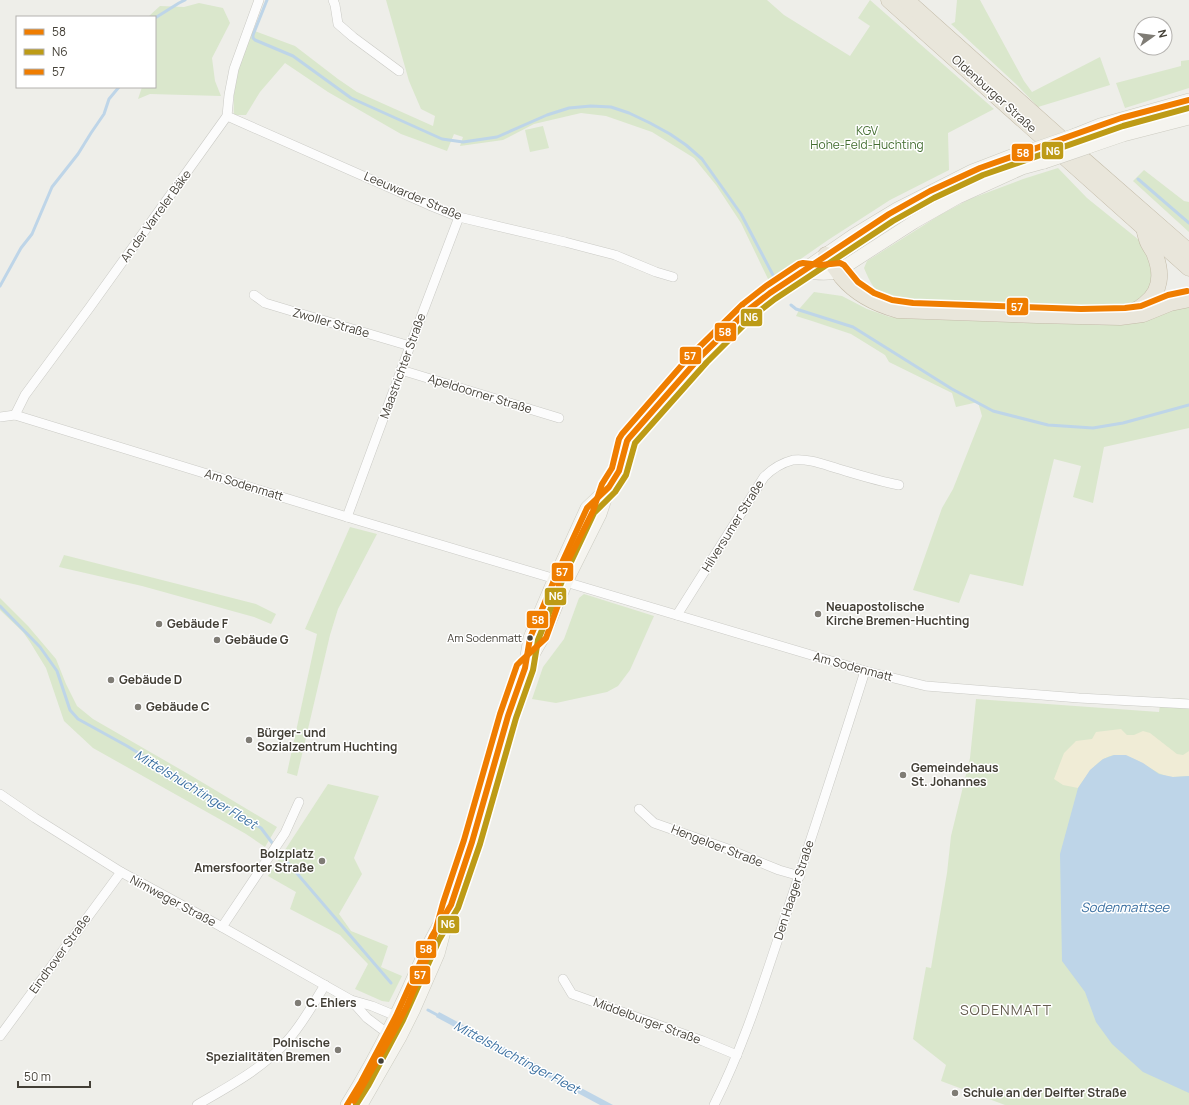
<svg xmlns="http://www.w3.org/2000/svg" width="1189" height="1105" font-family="Manrope,sans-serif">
  <rect width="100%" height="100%" fill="#eeeee9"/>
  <g fill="#dae7cc">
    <path d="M 386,0 L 767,0 L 784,15 L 850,56 L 870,26 L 858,18 L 870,0 L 994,109 L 948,133 L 949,170 L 890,200 L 828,240 L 769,281 L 741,223 L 716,185 L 694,158 L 652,132 L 606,116 L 581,113 L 534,124 L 503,140 L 460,146 L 463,137 L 454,134 L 447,151 L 401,134 L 328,92 L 285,63 L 260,92 L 246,115 L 234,115 C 232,83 240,59 249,29 L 295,46 L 338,79 L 357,92 L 433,126 L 435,116 L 421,109 L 409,81 Z"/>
    <polygon points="957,0 980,0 1024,81 1032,92 1100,57 1110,85 1038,107 1017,85 951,24 955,22"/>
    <polygon points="199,3 223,8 230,23 212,58 215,81 221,96 150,94 138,99 142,87 155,87 156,50 155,49 155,17 148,17 160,6 184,7"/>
    <polygon points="1189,60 1189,88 1125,108 1116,83 1181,66 1181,61"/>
    <polygon points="543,126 549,148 530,152 525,130"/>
    <path d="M 1058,168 L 1087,198 L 1139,240 L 1152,263 L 1152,287 C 1139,301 1134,304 1115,309 L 888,301 C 875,291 870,283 864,268 L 867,261 L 940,215 L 970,199 L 1023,179 Z"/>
    <polygon points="1144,170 1184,201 1189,202 1189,232 1133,181"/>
    <polygon points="814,292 842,296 867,309 890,317 916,319 1124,325 1143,321 1176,308 1189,305 1189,428 1104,447 1093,503 1073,497 1081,466 1054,459 1023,586 970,574 959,603 913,590 942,508 953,489 982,416 978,402 956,407 952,393 889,362 885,355 851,334 812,321 796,316 800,308"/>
    <polygon points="350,527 377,534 338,609 330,635 297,776 287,773 317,634 305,629"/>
    <polygon points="64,555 256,604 276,614 271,624 254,617 142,586 59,567"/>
    <polygon points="584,594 654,616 630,670 618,686 607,692 556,703 532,699 543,667 564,639 579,598"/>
    <polygon points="0,598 28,626 56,659 66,684 77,706 93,719 190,775 277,827 265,847 246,834 93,748 64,721 46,668 30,642 23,632 0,610"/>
    <polygon points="1161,698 1189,699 1189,1105 1005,1105 941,1081 946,1065 913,1039 926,967 931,968 947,873 951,836 970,758 976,699 1159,712"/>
    <polygon points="328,784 379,796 354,858 362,874 339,914 351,931 388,946 381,967 402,976 389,1002 382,1001 355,989 368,964 340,935 290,909 296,892 268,876"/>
  </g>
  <path fill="#f0ecd6" d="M 1121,729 L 1127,735 L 1134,735 L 1143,731 L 1150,733 L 1177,754 L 1183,755 L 1189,751 L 1189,776 C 1184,776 1178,777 1173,777 C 1163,777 1154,770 1145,765 C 1111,743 1097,760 1078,788 L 1063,785 L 1054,779 L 1064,753 L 1076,741 L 1092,739 L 1096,732 Z"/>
  <g fill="#bed5e8">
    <polygon points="1114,755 1126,755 1143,763 1159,774 1173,777 1189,776 1189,1093 1143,1072 1112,1044 1096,1022 1085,992 1062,961 1060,854 1078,788 1090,770 1103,759"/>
    <polygon points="439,1012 613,1105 600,1105 436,1017"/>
  </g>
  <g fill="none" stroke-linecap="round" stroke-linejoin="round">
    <g stroke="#bed5e8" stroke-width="3">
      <polyline points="267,0 253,35 253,38 255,40 293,56 351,98 442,139 463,142 497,137 547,115 569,108 591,106 611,107 629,113 650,123 670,134 686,145 702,159 741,214 774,277"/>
      <polyline points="155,18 179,3 185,0"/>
      <polyline points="1138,179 1189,223"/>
      <polyline points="0,286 21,248 32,234 52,187 78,154 91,133 104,114 109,99 119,87"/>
      <polyline points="791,305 796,309 853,327 952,389 993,411 1048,425 1093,428 1123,423 1189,405"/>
      <polyline points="0,606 40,647 57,671 70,710 78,719 127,746 261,828 282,856 391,983"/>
      <polyline points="428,1010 441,1017"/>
    </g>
    <g stroke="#cacac5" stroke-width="10">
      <g id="street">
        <polyline points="333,0 335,5 338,24 353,37 399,71"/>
        <polyline points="227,116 429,205 459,217 565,242 615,255 656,272 673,277"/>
        <polyline points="254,295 265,303 295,312 410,346"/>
        <polyline points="401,370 559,418"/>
        <polyline points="15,415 25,395 90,307 227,116 229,95 234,69 259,0"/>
        <polyline points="0,417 15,415 347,517 865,671 926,686 1079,698 1189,704"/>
        <polyline points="347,517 410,346 459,217"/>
        <path d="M 677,615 L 764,477 C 773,468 781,463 793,460 C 808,458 825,465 839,469 C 859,475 878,481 899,485"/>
        <polyline points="0,794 35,818 121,872 222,927 351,1000 372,1006 396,1016 398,1021"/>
        <polyline points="639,809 654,823 725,848 779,870 800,876"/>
        <polyline points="222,927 285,833 299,802"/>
        <polyline points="563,979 572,994 703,1041 737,1055"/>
        <polyline points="351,1000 367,1018 387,1033 393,1032"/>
        <polyline points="0,1036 121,872"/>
        <path d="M 197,1105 C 229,1086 261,1070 287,1041 C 302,1025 313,1004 325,985"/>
        <path d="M 714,1105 C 743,1048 762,987 782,927 C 810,842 838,757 865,671"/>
      </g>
    </g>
    <g stroke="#cccbc1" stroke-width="14">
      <g id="secondary">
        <polyline points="1075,135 1100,125 1189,100"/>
        <polyline points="1088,147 1123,135 1189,118"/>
        <path d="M 803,271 C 814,273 828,275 838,271 L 914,222 L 958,197 L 1022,168 L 1044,162"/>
        <polyline points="525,668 543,637 566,582 600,514 609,487 619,471 627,441 695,363 723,334 748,310 770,293 854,235 897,209 972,171 1011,156 1032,150"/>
        <path d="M 347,1105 C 367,1073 385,1039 401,1005 C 415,976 426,946 443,919"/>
        <polyline points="361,1105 400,1037 414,1009 438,954 451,905 472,842 508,716 525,668 530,638 538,618 555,578 587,508 607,489"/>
      </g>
    </g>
    <g stroke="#c3bba8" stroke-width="17">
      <g id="highway">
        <polyline points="889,0 1189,268"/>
        <polyline points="906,0 1067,144"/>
        <polyline points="1085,161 1189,252"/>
        <path d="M 826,255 C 832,262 837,270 842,277 C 857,295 876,304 898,310 L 1037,315 L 1120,317 L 1143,314 L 1170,303 L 1189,299"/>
        <path d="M 1132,312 C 1137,310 1142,307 1145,304 C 1161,292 1162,273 1155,255 C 1154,251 1151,248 1149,244 C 1147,241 1146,236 1145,232"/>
      </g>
    </g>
    <use href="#street" stroke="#fcfcfc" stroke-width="9"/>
    <use href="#secondary" stroke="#f5f4ef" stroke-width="13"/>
    <use href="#highway" stroke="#e9e6db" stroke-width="16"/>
    <g stroke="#cccbc1" stroke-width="14" stroke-linecap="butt">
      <g id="secondary-bridge">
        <polyline points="1032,150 1075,135"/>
        <polyline points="1044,162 1088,147"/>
      </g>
    </g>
    <use href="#secondary-bridge" stroke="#f5f4ef" stroke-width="13"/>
    <g stroke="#fff" stroke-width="9">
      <polyline id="bus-1" points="347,1105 361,1082 396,1016 432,936 451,905 472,842 508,716 525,668 530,638 555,578 587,508 609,487 619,471 627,441 629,438 701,356 748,310 770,293 889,214 930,191 980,168 1121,118 1189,100"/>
    </g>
    <g stroke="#fff" stroke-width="9">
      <polyline id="bus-2" points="356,1105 368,1086 403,1020 439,940 458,908 480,844 516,718 533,670 538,640 562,581 594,513 615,492 626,475 635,443 707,362 753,316 775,299 893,221 934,198 983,175 1123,126 1189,108"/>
    </g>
    <g stroke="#fff" stroke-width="9">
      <polyline id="bus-3" points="354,1101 393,1033 407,1006 430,951 443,903 464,840 500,714 517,665 520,662 546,638 562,594 558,584 559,579 593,511 602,484 612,468 619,439 622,434 689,357 743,304 766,286 799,264 803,263 821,265 840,263 844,265 858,282 874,293 892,300 913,303 1081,309 1125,308 1141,306 1168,295 1187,291"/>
    </g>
    <use href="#bus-1" stroke="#ef7d00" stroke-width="6"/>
    <use href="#bus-2" stroke="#bd9b16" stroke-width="6"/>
    <use href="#bus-3" stroke="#ef7d00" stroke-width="6"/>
  </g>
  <g fill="#7f7c75" stroke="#fff" stroke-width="1.5">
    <circle cx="818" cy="614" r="4"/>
    <circle cx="159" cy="624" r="4"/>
    <circle cx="217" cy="640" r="4"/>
    <circle cx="111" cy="680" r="4"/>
    <circle cx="138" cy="707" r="4"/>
    <circle cx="249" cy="740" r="4"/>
    <circle cx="903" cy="775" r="4"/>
    <circle cx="322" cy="861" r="4"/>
    <circle cx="298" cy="1003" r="4"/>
    <circle cx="338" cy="1050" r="4"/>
    <circle cx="955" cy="1093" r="4"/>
  </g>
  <g fill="#433f36" stroke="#fff" stroke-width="1.5">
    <circle cx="530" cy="638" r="3.5"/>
    <circle cx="381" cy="1061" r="3.5"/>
  </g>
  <g text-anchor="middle" stroke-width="3" stroke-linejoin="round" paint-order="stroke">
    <g font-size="11" fill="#433f36" stroke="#fff" text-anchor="end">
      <text x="522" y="642">Am Sodenmatt</text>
    </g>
    <g font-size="12" fill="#433f36" stroke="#fff">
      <text transform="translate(994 94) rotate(42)" y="4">Oldenburger Straße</text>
      <text transform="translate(413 196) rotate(23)" y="4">Leeuwarder Straße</text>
      <text transform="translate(156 216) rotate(-54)" y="4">An der Varreler Bäke</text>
      <text transform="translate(331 323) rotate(16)" y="4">Zwoller Straße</text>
      <text transform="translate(403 366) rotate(-70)" y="4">Maastrichter Straße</text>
      <text transform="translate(480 394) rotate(17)" y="4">Apeldoorner Straße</text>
      <text transform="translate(244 485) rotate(17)" y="4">Am Sodenmatt</text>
      <text transform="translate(733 526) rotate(-58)" y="4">Hilversumer Straße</text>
      <text transform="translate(853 667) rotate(15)" y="4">Am Sodenmatt</text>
      <text transform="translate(717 846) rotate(21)" y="4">Hengeloer Straße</text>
      <text transform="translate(794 890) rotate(-72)" y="4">Den Haager Straße</text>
      <text transform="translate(173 901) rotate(28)" y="4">Nimweger Straße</text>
      <text transform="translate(60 954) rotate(-54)" y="4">Eindhover Straße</text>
      <text transform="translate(647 1021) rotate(20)" y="4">Middelburger Straße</text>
    </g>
    <g font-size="12" fill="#446e31" stroke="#fff">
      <text x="867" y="135">KGV<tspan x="867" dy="14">Hohe-Feld-Huchting</tspan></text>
    </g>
    <g font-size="12" font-weight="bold" fill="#433f36" stroke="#fff" text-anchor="start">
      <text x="826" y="611">Neuapostolische<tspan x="826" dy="14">Kirche Bremen-Huchting</tspan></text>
      <text x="167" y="628">Gebäude F</text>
      <text x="225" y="644">Gebäude G</text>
      <text x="119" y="684">Gebäude D</text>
      <text x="146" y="711">Gebäude C</text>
      <text x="257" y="737">Bürger- und<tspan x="257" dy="14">Sozialzentrum Huchting</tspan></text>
      <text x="911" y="772">Gemeindehaus<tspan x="911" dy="14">St. Johannes</tspan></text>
      <text x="314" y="858" text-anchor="end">Bolzplatz<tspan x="314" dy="14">Amersfoorter Straße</tspan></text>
      <text x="306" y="1007">C. Ehlers</text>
      <text x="330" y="1047" text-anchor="end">Polnische<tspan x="330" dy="14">Spezialitäten Bremen</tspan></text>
      <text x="963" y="1097">Schule an der Delfter Straße</text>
    </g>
    <g font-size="13" font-style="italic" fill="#3c71a2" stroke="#fff">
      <text transform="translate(196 789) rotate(31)" y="5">Mittelshuchtinger Fleet</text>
      <text x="1125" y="912">Sodenmattsee</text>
      <text transform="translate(517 1057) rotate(28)" y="5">Mittelshuchtinger Fleet</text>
    </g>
    <g font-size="14" letter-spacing="1" fill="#655d4f" stroke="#fff">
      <text x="1006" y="1015">SODENMATT</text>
    </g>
  </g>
  <g stroke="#fff" stroke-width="1.5">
    <rect x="1041" y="141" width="23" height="19" rx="4" fill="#bd9b16"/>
    <rect x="1011" y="143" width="23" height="19" rx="4" fill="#ef7d00"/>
    <rect x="1006" y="297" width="23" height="19" rx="4" fill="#ef7d00"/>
    <rect x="740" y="308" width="23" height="19" rx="4" fill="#bd9b16"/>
    <rect x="714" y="322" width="23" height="20" rx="4" fill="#ef7d00"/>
    <rect x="679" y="346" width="23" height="19" rx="4" fill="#ef7d00"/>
    <rect x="551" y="562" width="23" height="20" rx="4" fill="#ef7d00"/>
    <rect x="544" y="587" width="23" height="19" rx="4" fill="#bd9b16"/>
    <rect x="526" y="610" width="23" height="19" rx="4" fill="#ef7d00"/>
    <rect x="437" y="915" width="23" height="19" rx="4" fill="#bd9b16"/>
    <rect x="415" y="940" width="22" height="19" rx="4" fill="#ef7d00"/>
    <rect x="409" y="965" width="22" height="20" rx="4" fill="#ef7d00"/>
  </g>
  <g font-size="11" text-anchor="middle" font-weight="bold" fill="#fff">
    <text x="1053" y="155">N6</text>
    <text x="1023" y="157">58</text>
    <text x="1017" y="311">57</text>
    <text x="751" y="321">N6</text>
    <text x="725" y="336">58</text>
    <text x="690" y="360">57</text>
    <text x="562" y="576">57</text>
    <text x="556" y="600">N6</text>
    <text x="538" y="624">58</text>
    <text x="448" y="928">N6</text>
    <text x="426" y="953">58</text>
    <text x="420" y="979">57</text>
  </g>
  <rect x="16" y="16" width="140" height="72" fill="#ffffff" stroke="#b4b2af"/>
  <rect x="24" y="29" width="20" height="6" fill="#ef7d00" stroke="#b4b2af"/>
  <text x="52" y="36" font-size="12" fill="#433f36">58</text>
  <rect x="24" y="49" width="20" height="6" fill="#bd9b16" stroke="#b4b2af"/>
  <text x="52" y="56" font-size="12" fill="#433f36">N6</text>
  <rect x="24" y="69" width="20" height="6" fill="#ef7d00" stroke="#b4b2af"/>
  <text x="52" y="76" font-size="12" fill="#433f36">57</text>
  <g transform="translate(1153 36) rotate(76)"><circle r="19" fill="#ffffff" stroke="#b4b2af"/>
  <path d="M0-3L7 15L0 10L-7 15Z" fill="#7f7c75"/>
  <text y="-6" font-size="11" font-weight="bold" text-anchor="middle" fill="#433f36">N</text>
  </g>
  <path d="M18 1081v6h72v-6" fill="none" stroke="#433f36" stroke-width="2"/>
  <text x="24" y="1081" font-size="12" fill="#433f36" stroke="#ffffff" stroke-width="3" paint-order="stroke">50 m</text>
</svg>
